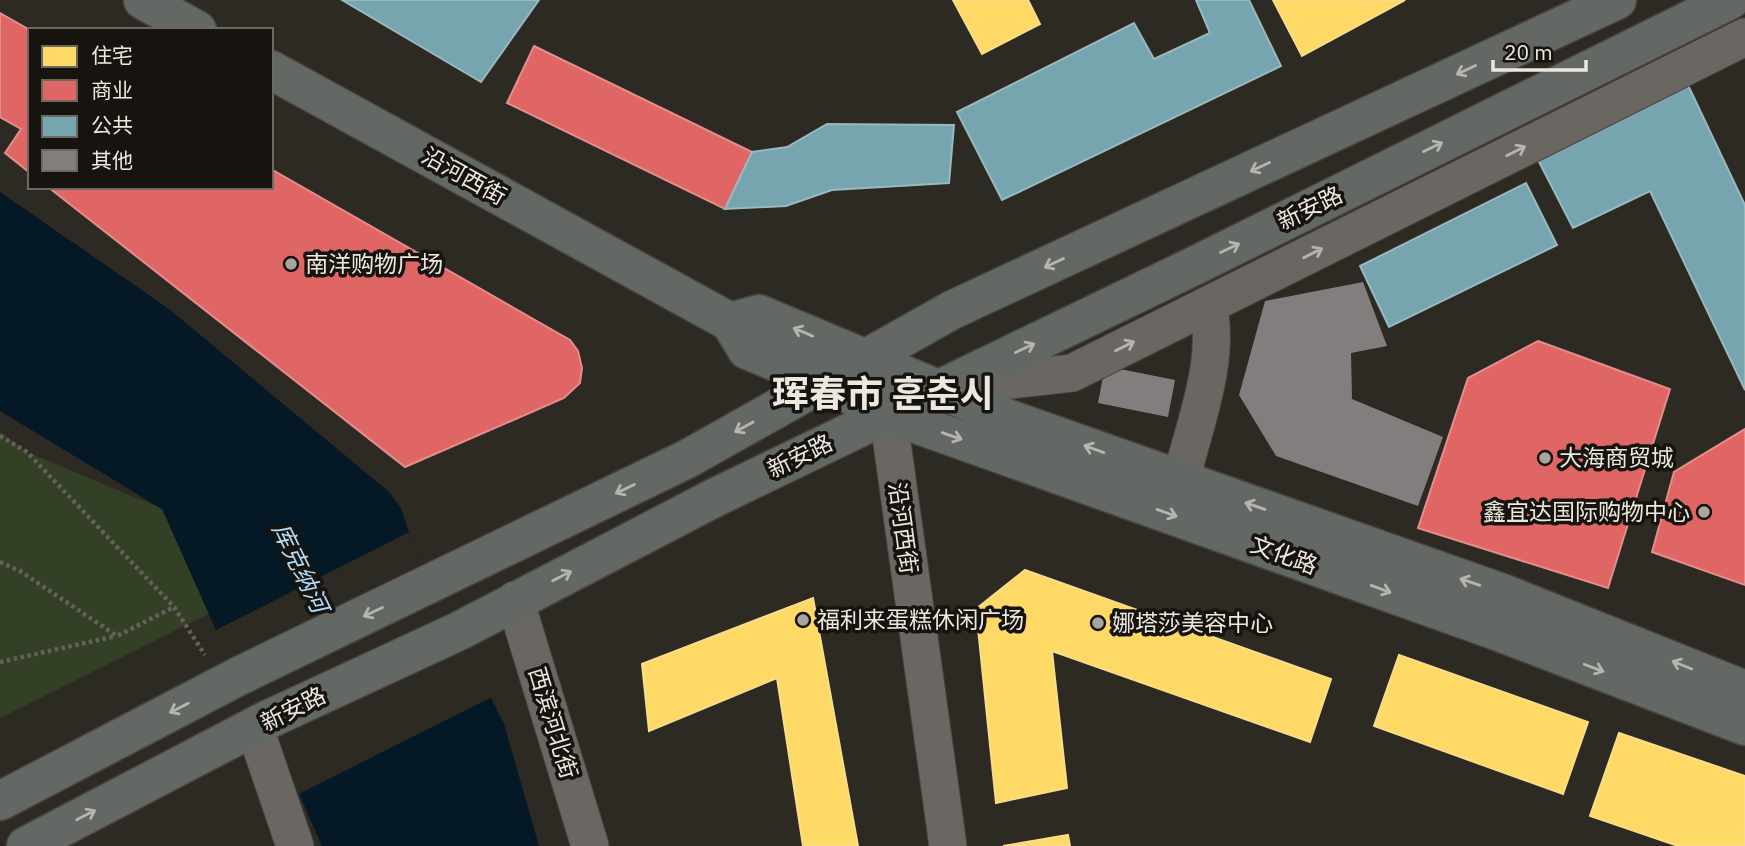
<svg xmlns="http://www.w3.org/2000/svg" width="1745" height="846" font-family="'IBM Plex Sans','Noto Sans SC','Noto Sans KR',sans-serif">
  <rect width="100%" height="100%" fill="#2d2923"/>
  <polygon fill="#334025" points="0,431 27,452 194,522 212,612 0,718"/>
  <polygon fill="#041826" points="0,192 169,309 389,492 401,508 409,532 504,724 539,846 322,846 267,720 216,630 162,509 0,411"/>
  <polygon fill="#2d2923" points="409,532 492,697 299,794 216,630"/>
  <g fill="#ffd966" stroke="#f9dd8a" stroke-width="2">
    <polygon points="953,0 1028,0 1040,24 982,54"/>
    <polygon points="1273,0 1405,0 1302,56"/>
    <polygon points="1025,570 1331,679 1310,742 1052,651 1067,788 996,803 976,609"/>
    <polygon points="813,598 858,846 803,846 777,678 649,731 642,664"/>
    <polygon points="1399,655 1588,722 1563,794 1374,726"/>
    <polygon points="1619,733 1745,776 1745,846 1678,846 1590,816"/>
    <polygon points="1068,835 1070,846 1003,846"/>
  </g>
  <g fill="#e06666" stroke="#e48d8a" stroke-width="2">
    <polygon points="0,13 30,30 30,173 5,153 21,129 0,117"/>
    <polygon points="534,46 752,152 725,209 507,103"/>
    <polygon points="271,169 570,340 578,351 582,368 580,383 564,398 405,467 48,187 271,187"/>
    <polygon points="1538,341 1670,389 1608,588 1418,528 1468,378"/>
    <polygon points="1745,429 1745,585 1652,552 1674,472"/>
  </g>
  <g fill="#76a5af" stroke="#99b9bd" stroke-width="2">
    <polygon points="342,0 539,0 481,82"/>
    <polygon points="1196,0 1249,0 1281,66 1002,200 957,112 1134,23 1154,59 1210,33"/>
    <polygon points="1687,83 1745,205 1745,390 1650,191 1573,228 1538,160"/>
    <polygon points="827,124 954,125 949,183 832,190 786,206 725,209 752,152 787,147"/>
    <polygon points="1526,183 1557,245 1389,327 1360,266"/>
  </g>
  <g fill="#827e7e">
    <polygon points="1363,282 1387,346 1351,353 1352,399 1443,437 1418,506 1276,456 1239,395 1265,301"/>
    <polygon points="1105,366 1175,380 1168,417 1098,403"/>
  </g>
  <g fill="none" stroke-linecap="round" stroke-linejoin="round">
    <g stroke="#48453f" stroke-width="39">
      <g id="minor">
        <polyline points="866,358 888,414 948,846"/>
        <polyline points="951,387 1072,373 1745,37"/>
        <path d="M 1181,480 C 1194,425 1221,361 1208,305"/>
        <polyline points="515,600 590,846"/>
        <polyline points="255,729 295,846"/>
      </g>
    </g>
    <g stroke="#48453f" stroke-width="41">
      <g id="major">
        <polyline points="143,0 197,30"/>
        <polyline points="271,70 730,322 747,350 825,382 888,414 1494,630 1745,726"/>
        <polyline points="730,322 759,314 1009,419 1505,594 1745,690"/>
        <polyline points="0,801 239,676 687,459 952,310 1617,0"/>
        <polyline points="26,846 267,720 459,631 714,498 1194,266 1730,0"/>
      </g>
    </g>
    <g stroke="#64615d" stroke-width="4.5" stroke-dasharray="3.5 3.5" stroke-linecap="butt">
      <polyline points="0,436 27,452 174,607 205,655"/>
      <polyline points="0,562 20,571 117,636 174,607"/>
      <polyline points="0,662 116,636"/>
    </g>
    <use href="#minor" stroke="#6a6661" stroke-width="37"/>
    <use href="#major" stroke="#646864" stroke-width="38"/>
  </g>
  <defs><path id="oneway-shaft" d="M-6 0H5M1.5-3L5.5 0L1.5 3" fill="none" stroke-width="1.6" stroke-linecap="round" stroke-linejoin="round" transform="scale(1.75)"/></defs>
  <g stroke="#b6b4ae">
    <use href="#oneway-shaft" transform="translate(1466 70) rotate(155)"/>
    <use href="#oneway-shaft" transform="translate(1433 147) rotate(-26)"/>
    <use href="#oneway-shaft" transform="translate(1260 167) rotate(155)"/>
    <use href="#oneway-shaft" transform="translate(1230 248) rotate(-26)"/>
    <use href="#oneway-shaft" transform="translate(1054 263) rotate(155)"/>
    <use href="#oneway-shaft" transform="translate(803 332) rotate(-157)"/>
    <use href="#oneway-shaft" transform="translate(1025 348) rotate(-26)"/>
    <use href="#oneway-shaft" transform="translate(744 427) rotate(151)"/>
    <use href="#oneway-shaft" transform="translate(952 436) rotate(19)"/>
    <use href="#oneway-shaft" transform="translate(1094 449) rotate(-160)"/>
    <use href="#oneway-shaft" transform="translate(625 489) rotate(154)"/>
    <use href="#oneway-shaft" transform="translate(1255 506) rotate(-161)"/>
    <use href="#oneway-shaft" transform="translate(1167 513) rotate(20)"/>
    <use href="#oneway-shaft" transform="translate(562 576) rotate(-27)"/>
    <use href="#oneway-shaft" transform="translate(1470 582) rotate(-161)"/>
    <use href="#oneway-shaft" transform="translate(1381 589) rotate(20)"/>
    <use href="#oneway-shaft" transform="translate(373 612) rotate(155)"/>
    <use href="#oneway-shaft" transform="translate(1682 665) rotate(-158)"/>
    <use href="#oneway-shaft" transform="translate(1594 668) rotate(21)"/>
    <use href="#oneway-shaft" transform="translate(179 708) rotate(153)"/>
    <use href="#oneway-shaft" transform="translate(86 815) rotate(-27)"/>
  </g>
  <g stroke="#b8b3ad">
    <use href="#oneway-shaft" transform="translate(1516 151) rotate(-27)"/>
    <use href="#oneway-shaft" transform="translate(1313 253) rotate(-27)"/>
    <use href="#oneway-shaft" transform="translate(1125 346) rotate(-27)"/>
  </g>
  <g fill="#a9a49d" stroke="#17130e" stroke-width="2.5">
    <circle cx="291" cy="264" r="7"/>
    <circle cx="1545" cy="458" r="7"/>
    <circle cx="1704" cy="512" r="7"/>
    <circle cx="803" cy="620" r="7"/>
    <circle cx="1098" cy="623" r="7"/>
  </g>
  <g text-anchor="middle" stroke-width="7" stroke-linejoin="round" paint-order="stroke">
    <g font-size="23" fill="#ece7df" stroke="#17130e">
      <text transform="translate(464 176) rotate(29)" y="8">沿河西街</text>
      <text transform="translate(1310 208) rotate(-26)" y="8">新安路</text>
      <text transform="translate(800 456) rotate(-26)" y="8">新安路</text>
      <text transform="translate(903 528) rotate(82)" y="8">沿河西街</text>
      <text transform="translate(1284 555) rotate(20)" y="8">文化路</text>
      <text transform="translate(293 709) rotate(-27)" y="8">新安路</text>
      <text transform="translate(553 723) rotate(73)" y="8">西滨河北街</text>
    </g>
    <g font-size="23" fill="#ece7df" stroke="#17130e" text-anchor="start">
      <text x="305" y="272">南洋购物广场</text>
      <text x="1559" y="466">大海商贸城</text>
      <text x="1690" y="520" text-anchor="end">鑫宜达国际购物中心</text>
      <text x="817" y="628">福利来蛋糕休闲广场</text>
      <text x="1112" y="631">娜塔莎美容中心</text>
    </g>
    <g font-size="24" font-style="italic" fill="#b0dcfc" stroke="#17130e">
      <text transform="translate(300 568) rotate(64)" y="8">库克纳河</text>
    </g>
    <g font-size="37" font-weight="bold" fill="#ece7df" stroke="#17130e">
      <text x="883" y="407">珲春市 훈춘시</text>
    </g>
  </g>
  <rect x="28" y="28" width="245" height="161" fill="#17130e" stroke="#6c6862" stroke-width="2"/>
  <rect x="42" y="46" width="35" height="21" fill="#ffd966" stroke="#6c6862" stroke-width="2"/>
  <text x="91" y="63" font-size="21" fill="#ece7df">住宅</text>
  <rect x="42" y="80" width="35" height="21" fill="#e06666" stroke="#6c6862" stroke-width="2"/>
  <text x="91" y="98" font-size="21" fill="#ece7df">商业</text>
  <rect x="42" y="116" width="35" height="21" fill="#76a5af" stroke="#6c6862" stroke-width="2"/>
  <text x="91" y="133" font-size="21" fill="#ece7df">公共</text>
  <rect x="42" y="150" width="35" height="21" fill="#827e7e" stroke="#6c6862" stroke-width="2"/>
  <text x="91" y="168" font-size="21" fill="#ece7df">其他</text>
  <path d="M1493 60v10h93v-10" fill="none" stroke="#ece7df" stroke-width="3.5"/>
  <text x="1504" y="60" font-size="21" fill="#ece7df" stroke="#17130e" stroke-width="5" paint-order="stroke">20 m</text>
</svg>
